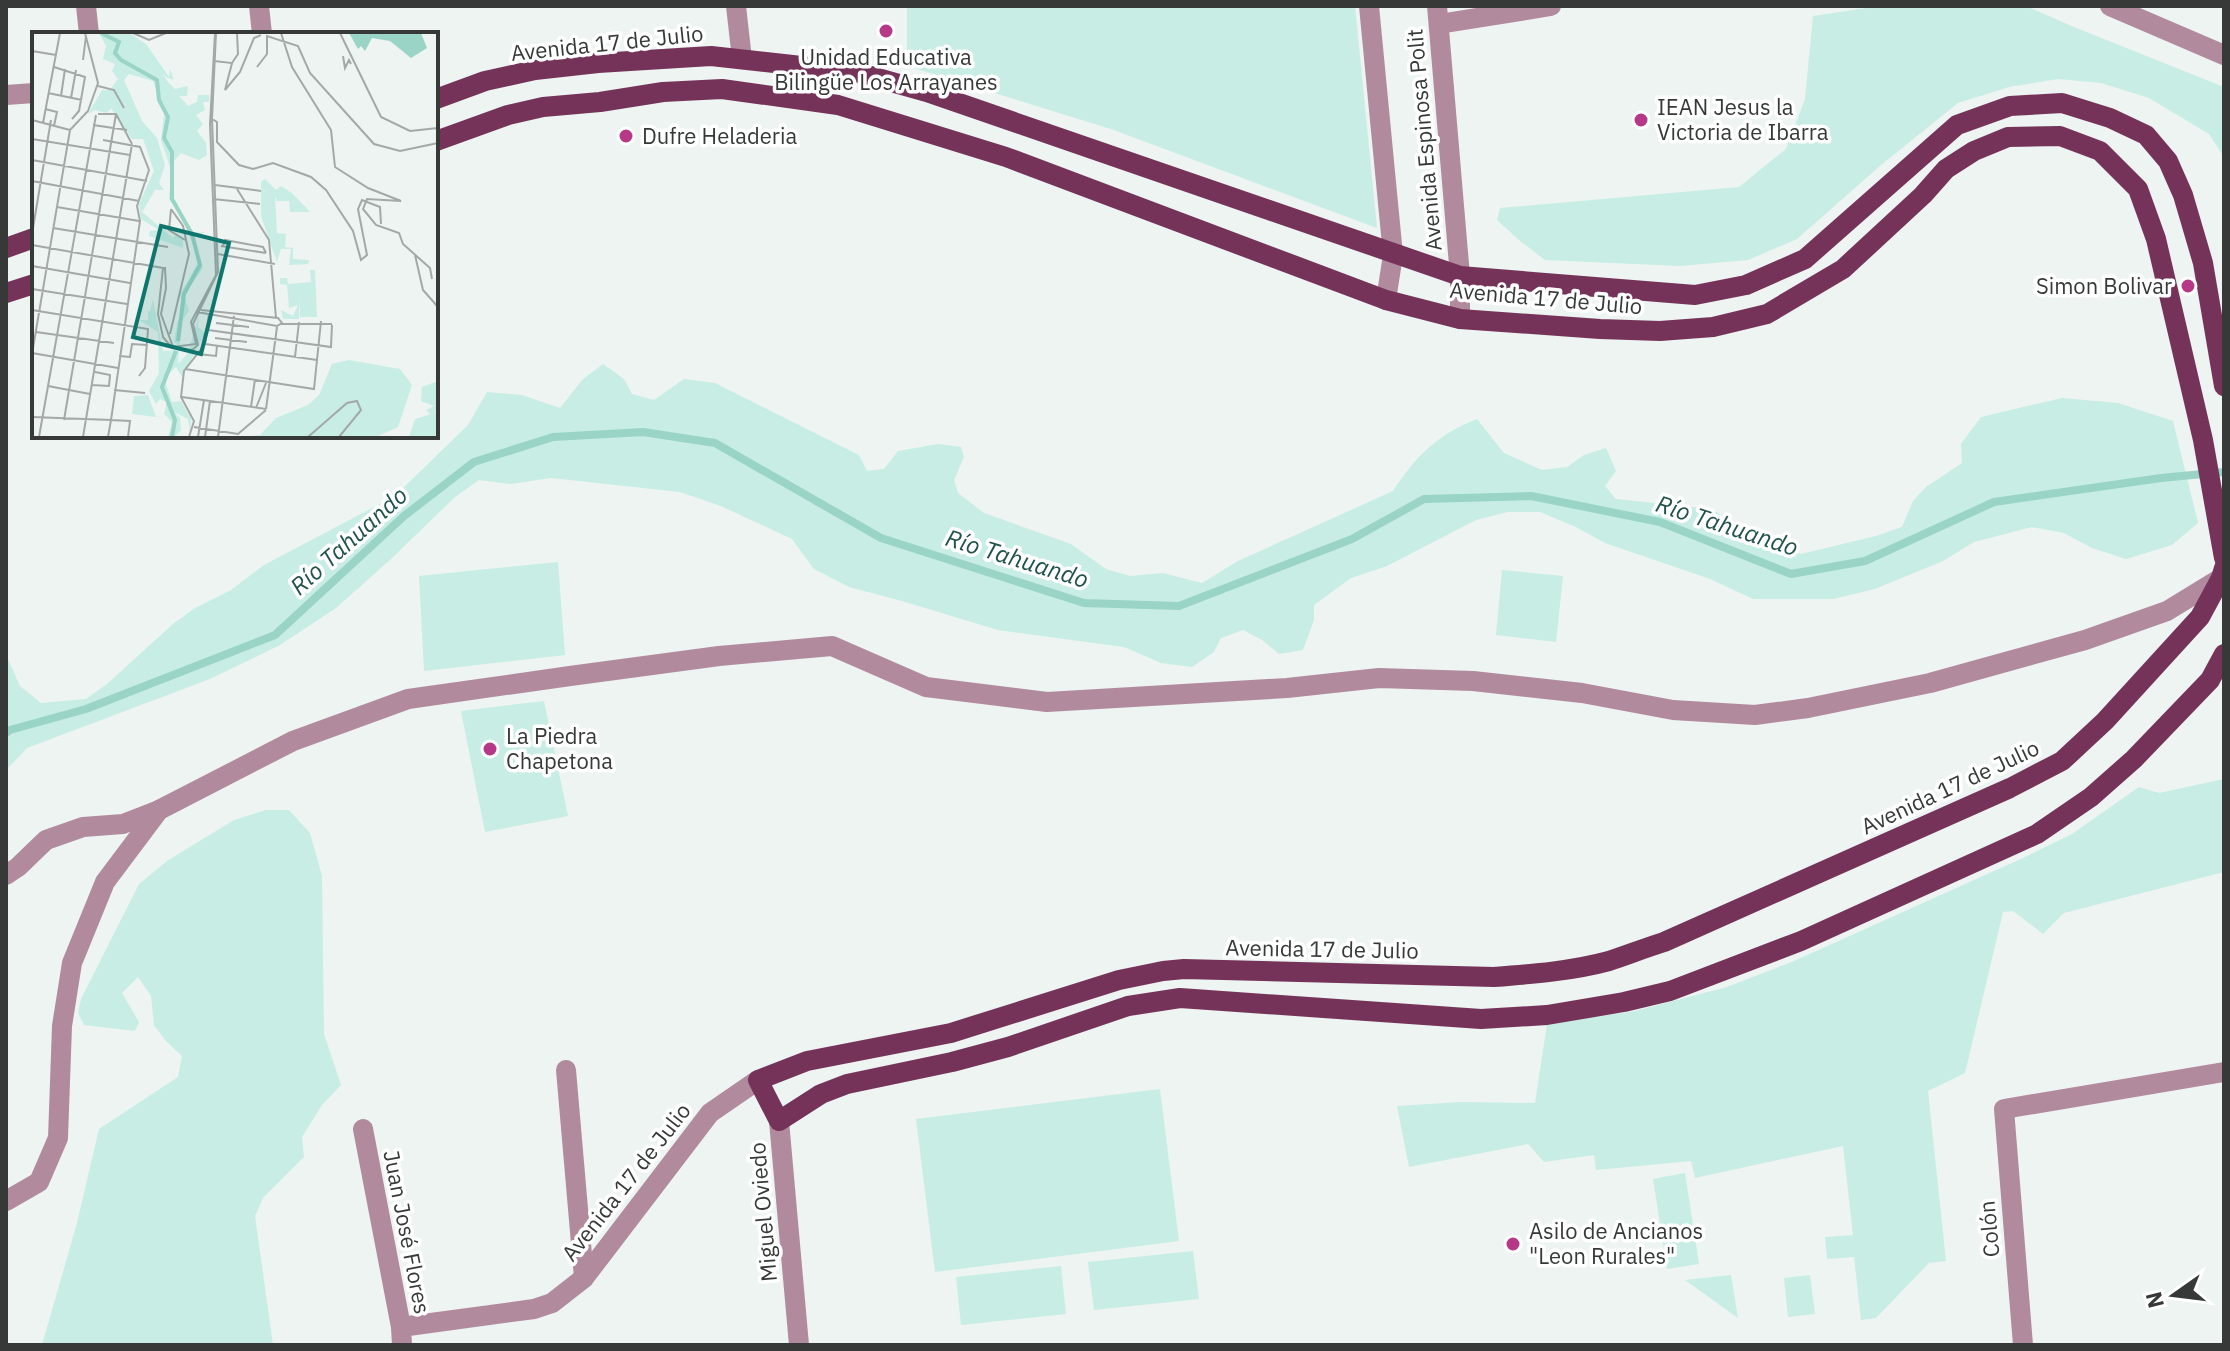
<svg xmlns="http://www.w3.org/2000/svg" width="2230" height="1351" font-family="'IBM Plex Sans',sans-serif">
  <rect width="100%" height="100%" fill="#edf4f2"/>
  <g fill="#c7ede5">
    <polygon points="907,6 1355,6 1377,228 1111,129 907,66"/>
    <polygon points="1880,6 2026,6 2074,27 2224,87 2224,157 2209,134 2149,98 2101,83 2058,79 2009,87 1958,103 1881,165 1797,239 1748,260 1680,266 1545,260 1519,240 1497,220 1500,208 1739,187 1786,149 1805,99 1813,16"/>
    <path d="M 603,364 L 624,379 L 632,394 L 654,400 L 684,379 L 715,383 L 859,455 L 867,471 L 884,469 L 898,451 L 938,444 L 961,447 L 964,457 L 954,480 L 958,493 L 984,513 L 1071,544 L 1106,569 L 1130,576 L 1163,573 L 1202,583 L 1238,561 L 1393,491 C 1416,456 1438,434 1477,419 L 1504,453 L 1542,470 L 1567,467 L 1584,455 L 1606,448 L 1616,471 L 1605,486 L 1616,499 L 1711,509 L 1769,542 L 1801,554 L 1876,536 L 1902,527 L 1913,501 L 1926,487 L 1962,463 L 1961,444 L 1981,417 L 2062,398 L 2118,403 L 2173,421 L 2198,523 L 2172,545 L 2126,559 L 2092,548 L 2064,533 L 2032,527 L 1974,542 L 1943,561 L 1875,589 L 1833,599 L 1753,599 L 1710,579 L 1605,543 L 1576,527 L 1540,512 L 1508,512 L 1476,520 L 1387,566 L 1351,578 L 1314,605 L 1314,620 L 1303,650 L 1279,654 L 1262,640 L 1243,630 L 1221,638 L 1214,652 L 1192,667 L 1161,663 L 1124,647 L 998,630 L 902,601 L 849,587 L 814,569 L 792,539 L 721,506 L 680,492 L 551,478 L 511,484 L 479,480 L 455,497 L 391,559 L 336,608 L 280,645 L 210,679 L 27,748 L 6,770 L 6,655 L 20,686 L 41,703 L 86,699 L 107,684 L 173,624 L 195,608 L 231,590 L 264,565 L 395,496 L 468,425 L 487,392 L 522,395 L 560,408 L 583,379 Z"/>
    <polygon points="558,562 565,655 424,671 419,576"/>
    <polygon points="1502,570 1563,576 1556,642 1496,635"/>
    <polygon points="544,701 568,816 485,832 461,711"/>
    <polygon points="2224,779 2224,872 2064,913 2043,934 2013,911 2003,912 1965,1073 1928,1091 1946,1261 1929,1263 1876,1318 1861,1320 1854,1257 1827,1259 1825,1237 1853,1235 1843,1146 1695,1178 1691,1161 1596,1170 1594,1155 1544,1162 1528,1144 1409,1167 1397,1106 1461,1102 1535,1103 1547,1024 1635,1011 1727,987 1794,961 2023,858 2072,834 2139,787 2159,793"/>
    <polygon points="266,810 289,810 310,833 322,876 324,1034 341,1085 322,1105 302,1137 304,1157 263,1198 255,1216 273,1345 42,1345 77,1223 99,1129 178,1077 182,1056 166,1041 154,1025 151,996 138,977 122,993 139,1022 135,1031 84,1025 78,1013 81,999 139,884 167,861 234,820"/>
    <polygon points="1160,1089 1179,1241 935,1272 916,1119"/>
    <polygon points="1685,1173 1699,1264 1667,1269 1653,1179"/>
    <polygon points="1193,1251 1199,1299 1094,1310 1088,1262"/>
    <polygon points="1061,1266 1066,1314 961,1325 956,1277"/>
    <polygon points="1731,1275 1738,1318 1685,1280"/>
    <polygon points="1810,1275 1815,1314 1788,1317 1784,1278"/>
  </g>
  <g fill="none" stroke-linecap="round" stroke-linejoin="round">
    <polyline stroke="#99d4c7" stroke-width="8" points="6,733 10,730 86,709 275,635 404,516 474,462 553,437 643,432 715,443 881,538 1084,603 1179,606 1352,539 1424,499 1531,496 1660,522 1791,574 1865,561 1994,502 2161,478 2224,472"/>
    <g stroke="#b18a9e" stroke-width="20">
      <polyline points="86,6 89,34"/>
      <polyline points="259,6 262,34"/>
      <polyline points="736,6 742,59"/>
      <polyline points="1369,6 1393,255 1386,300"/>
      <polyline points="1437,6 1460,276 1460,319"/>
      <polyline points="2110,6 2224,55"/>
      <polyline points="1439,24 1551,6"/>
      <polyline points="6,95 34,93"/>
      <polyline points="6,875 18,867 46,840 83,827 123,824 159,810 293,741 408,699 570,676 719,656 832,646 926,687 1047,702 1287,688 1379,678 1473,681 1582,693 1673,710 1755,715 1808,708 1930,683 2085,640 2167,611 2221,578"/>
      <polyline points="566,1070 584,1278"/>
      <polyline points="779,1121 799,1345"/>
      <polyline points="363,1129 401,1327 402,1345"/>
      <polyline points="6,1201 39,1182 58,1138 62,1026 72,963 105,882 159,810"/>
      <polyline points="401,1327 534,1309 552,1303 584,1278 710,1113 758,1080"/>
      <polyline points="2023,1345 2004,1109 2224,1072"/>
    </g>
    <g stroke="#753359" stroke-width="20">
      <polyline points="436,99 485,81 535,70 598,63 711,56 856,72 927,92 1460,276 1695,295 1746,285 1805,259 1957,125 2010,106 2062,103 2110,118 2146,135 2168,161 2183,195 2203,263 2224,386"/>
      <polyline points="436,141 508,115 543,107 600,102 663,92 722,89 838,105 1006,157 1386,300 1460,319 1600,329 1660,331 1713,327 1767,314 1843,269 1923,195 1946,169 1974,151 2008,137 2060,136 2100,151 2138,189 2156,239 2203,440 2224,558"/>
      <polyline points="6,248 34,238"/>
      <polyline points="6,293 34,284"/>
      <path d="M 2224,568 L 2221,578 L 2200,617 L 2105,721 L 2062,761 L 2010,788 L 1664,942 C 1645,948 1627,955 1609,961 C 1572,971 1533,974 1494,977 L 1184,969 L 1163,971 L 1119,980 L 951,1033 L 807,1061 L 758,1080 L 779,1121 L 821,1094 L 847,1084 L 952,1062 L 1008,1047 L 1128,1006 L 1180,998 L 1481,1019 L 1547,1015 L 1624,1002 L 1670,991 L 1801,941 L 2037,834 L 2091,797 L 2134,759 L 2210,680 L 2224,654"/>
    </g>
  </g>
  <g fill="#b63987" stroke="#fff" stroke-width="3">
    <circle cx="886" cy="31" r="8"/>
    <circle cx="1641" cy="120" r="8"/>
    <circle cx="626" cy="136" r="8"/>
    <circle cx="2188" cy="286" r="8"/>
    <circle cx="490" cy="749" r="8"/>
    <circle cx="1513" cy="1244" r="8"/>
  </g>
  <g text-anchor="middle" stroke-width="7" stroke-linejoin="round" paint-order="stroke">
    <g font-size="22" fill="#363938" stroke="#fff">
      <text transform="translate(607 43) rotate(-6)" y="8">Avenida 17 de Julio</text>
      <text transform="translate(1424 140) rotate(-95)" y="8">Avenida Espinosa Polit</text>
      <text transform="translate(1546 298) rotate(5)" y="8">Avenida 17 de Julio</text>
      <text transform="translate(1950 787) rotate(-25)" y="8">Avenida 17 de Julio</text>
      <text transform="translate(1322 949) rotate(1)" y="8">Avenida 17 de Julio</text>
      <text transform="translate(626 1182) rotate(-52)" y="8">Avenida 17 de Julio</text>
      <text transform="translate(763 1212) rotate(-95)" y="8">Miguel Oviedo</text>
      <text transform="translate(1989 1229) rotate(-95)" y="8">Colón</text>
      <text transform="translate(407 1232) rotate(79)" y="8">Juan José Flores</text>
    </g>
    <g font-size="22" fill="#363938" stroke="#fff" text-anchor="start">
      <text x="886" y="65" text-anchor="middle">Unidad Educativa<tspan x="886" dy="25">Bilingüe Los Arrayanes</tspan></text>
      <text x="1657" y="115">IEAN Jesus la<tspan x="1657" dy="25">Victoria de Ibarra</tspan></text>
      <text x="642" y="144">Dufre Heladeria</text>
      <text x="2172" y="294" text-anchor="end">Simon Bolivar</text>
      <text x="506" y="744">La Piedra<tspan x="506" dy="25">Chapetona</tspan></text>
      <text x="1529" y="1239">Asilo de Ancianos<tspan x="1529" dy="25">"Leon Rurales"</tspan></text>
    </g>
    <g font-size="24" font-style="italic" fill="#205249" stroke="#fff">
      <text transform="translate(1727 526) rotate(18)" y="8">Río Tahuando</text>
      <text transform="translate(349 541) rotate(-42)" y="8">Río Tahuando</text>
      <text transform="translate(1017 559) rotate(17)" y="8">Río Tahuando</text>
    </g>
  </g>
  <g transform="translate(32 32)">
    <rect width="406" height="406" fill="#edf4f2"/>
    <path d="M 67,1 L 97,1 L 114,12 L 137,45 L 138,37 L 142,48 L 134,45 L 130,40 L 135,49 L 143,57 L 156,54 L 155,64 L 147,64 L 156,74 L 165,70 L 166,63 L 177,63 L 177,70 L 171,70 L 173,78 L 164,83 L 171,92 L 165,99 L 174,111 L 175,123 L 167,128 L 149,121 L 140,131 L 142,171 L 160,201 L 173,200 L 161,204 L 171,236 L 152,263 L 157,279 L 146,294 L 148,314 L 142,310 L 145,291 L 152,280 L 148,262 L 167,229 L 151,187 L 137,167 L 139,138 L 129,108 L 132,82 L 121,49 L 97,42 L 92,48 L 110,89 L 125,106 L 133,133 L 127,151 L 132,158 L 123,158 L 110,180 L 141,206 L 144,202 L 151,207 L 151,216 L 117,204 L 118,199 L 127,198 L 109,187 L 107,172 L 122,139 L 111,107 L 100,107 L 79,76 L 75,81 L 63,78 L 56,82 L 70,58 L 78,58 L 86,47 L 80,39 L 83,32 L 71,27 L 74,14 ZM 233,147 L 244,158 L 249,154 L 260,161 L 278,180 L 258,180 L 257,169 L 245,169 L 243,164 L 245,201 L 254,202 L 253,215 L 261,216 L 261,227 L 277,228 L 276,232 L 257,233 L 259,217 L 249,217 L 245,230 L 229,184 L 229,150 ZM 278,238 L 283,238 L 285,285 L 268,285 L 267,263 L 267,287 L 251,287 L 249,278 L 261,284 L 266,273 L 257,276 L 255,253 L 248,252 L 248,246 L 255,246 L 256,252 L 279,250 ZM 121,267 L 131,319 L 147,318 L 146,332 L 156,321 L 167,283 L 166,295 L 173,301 L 150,345 L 144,335 L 132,346 L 140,370 L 149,369 L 159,386 L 158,400 L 156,387 L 142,380 L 148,386 L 149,398 L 142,405 L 136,405 L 140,390 L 132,382 L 135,370 L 128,367 L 124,372 L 117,359 L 127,341 L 126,300 L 107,288 L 116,288 L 116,280 L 109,281 L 118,279 ZM 317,328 L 368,337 L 380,353 L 366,395 L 344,405 L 214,405 L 228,403 L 244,386 L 276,373 L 287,363 L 300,332 ZM 406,349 L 406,378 L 399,383 L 394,378 L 402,374 L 389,369 L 390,355 ZM 116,363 L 124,385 L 100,382 L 102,364 ZM 406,380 L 406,405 L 377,405 L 383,387 Z" fill="#c7ede5"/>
    <path d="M 317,1 L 389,1 L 395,16 L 379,26 L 358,9 L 340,6 L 333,19 L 329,14 L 326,17 Z" fill="#99d4c7"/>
    <path fill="none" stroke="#99d4c7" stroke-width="4" d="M 69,1 L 87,10 L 83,21 L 89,28 L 125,48 L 127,68 L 136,85 L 132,106 L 140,120 L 140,167 L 160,202 L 168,233 L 152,262 L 146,309M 140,405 L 143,388 L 130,355 L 144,319"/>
    <path fill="none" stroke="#a4a9a8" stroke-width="2" d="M 101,1 L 117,8 L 134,1M 183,1 L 178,92 L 184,243 L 159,290 L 164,312 L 141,315 L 129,282 L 134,256 L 133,236 L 131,236 L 126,282 L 131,305 L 140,316 L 160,318 L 166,313 L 161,292 L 186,240 L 180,87 L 184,1M 249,1 L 260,35 L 299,98 L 303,135 L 336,156 L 369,169 L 335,167 L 331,177 L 344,193 L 367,201 L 371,212 L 398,236 L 400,247M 308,1 L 349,85 L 378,99 L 406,96M 0,19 L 24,23M 311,24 L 313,36 L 317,28 L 319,32M 51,28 L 54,4M 182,29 L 200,31 L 193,58 L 208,40 L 222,6 L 229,3M 200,31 L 206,22 L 205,1M 22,35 L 53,45 L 47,79 L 40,87M 225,35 L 235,22 L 235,4 L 266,14 L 278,41 L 342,112 L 368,119 L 406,111M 66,54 L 82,58 L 92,76M 16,61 L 50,68M 29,64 L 33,37M 39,66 L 44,38M 13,77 L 25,80 L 22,94M 66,82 L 84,82 L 100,112M 180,87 L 185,90 L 185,110 L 207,133 L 221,137 L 241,131 L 279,145 L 294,158 L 321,199 L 329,228 L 335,223 L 326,177 L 330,168 L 348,175 L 349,192M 0,88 L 38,98M 11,91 L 28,1M 61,93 L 95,98M 38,98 L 56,79 L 66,51 L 53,1M 0,107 L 98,123M 71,108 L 108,115 L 117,138 L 105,174 L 108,189 L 79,388 L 98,389 L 96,405M 0,128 L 115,149M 0,149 L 107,169M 183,153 L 229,159M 205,157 L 237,208 L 244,286M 181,167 L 228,172M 25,175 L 107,189M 139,177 L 137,198 L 153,208M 21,196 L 136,215M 0,202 L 19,88M 0,213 L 131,236M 189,214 L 234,221M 191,214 L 193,208 L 231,215 L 234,221M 186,222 L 243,232M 383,223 L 391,258 L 406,275M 0,234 L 98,251M 0,257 L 95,272M 0,278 L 116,297 L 113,336 L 107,344M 165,280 L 245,294 L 250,291 L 246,286 L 169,278M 184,291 L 217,295M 249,292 L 300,292M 176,298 L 299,315 L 300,293M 4,300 L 82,311M 138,302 L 157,222 L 151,194 L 139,177M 183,306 L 215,310M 173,312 L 285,328M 0,321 L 86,336M 0,322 L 38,98M 166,322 L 184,324 L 185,314M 87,324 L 98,325 L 100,312 L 115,313M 263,325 L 267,290M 153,337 L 282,357 L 289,289M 60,353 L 77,354 L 78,343 L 63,340M 16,354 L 58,362M 82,358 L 113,361M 150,365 L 234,377M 219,375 L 223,347M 224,376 L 234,351M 234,377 L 245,295M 0,385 L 79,388 L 76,405M 32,388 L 84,82M 162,395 L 206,402 L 234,378M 7,405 L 64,83M 51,405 L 100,112M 157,405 L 162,389 L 149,365 L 152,339 L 173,312 L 177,282M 166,405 L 172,368M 173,405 L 178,369M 186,405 L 202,284M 276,405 L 315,371 L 325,369 L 329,378 L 307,405"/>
    <path fill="#0f766e" fill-opacity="0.15" stroke="#0f766e" stroke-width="4" d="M 129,194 L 197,211 L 169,322 L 101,305 Z"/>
    <rect width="406" height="406" fill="none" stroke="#363938" stroke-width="4"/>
  </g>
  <rect width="2230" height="1351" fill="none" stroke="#363938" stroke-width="16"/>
  <g transform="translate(2174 1295) rotate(256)" stroke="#ffffff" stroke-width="6" paint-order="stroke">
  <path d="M0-6L14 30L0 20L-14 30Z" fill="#363938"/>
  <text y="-12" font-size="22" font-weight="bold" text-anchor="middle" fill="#363938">N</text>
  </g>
</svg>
